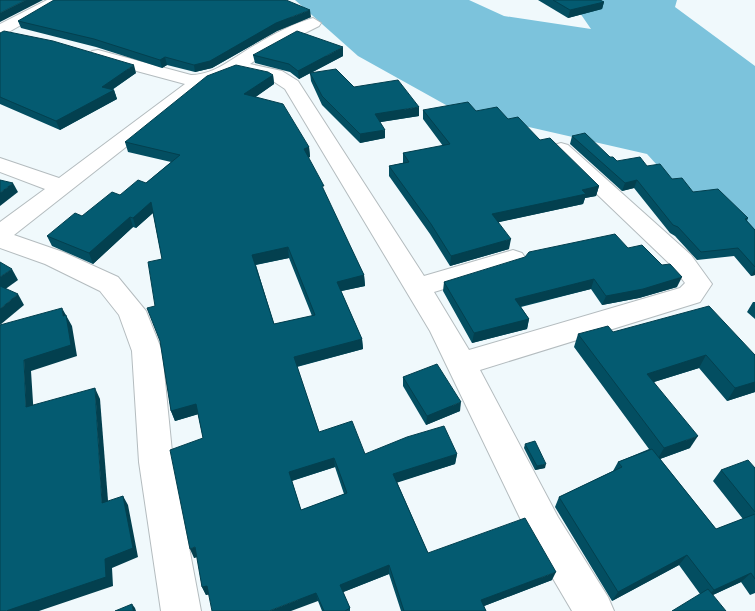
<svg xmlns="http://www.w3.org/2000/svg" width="755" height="611" font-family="Overpass,sans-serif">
  <rect width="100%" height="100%" fill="#f0f9fc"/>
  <polygon fill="#7cc3dc" points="295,0 469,0 504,16 591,29 571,0 677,0 675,7 755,66 755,273 647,154 455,110 358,56"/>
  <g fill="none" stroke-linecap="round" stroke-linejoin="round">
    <g stroke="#b4bcbf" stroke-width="2">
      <g id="minor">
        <polygon points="47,0 65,0 7,33 0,35 0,24"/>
        <path d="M 313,18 L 321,23 L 319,26 L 269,51 L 250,64 L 282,71 L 298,81 L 424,276 L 513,250 L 522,253 L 526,259 L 522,265 L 434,292 L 469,350 L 680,288 L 685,283 L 673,267 L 554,153 L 551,149 L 554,145 L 561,143 L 568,145 L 691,255 L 712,284 L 700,302 L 480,370 L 558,517 L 608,597 L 614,611 L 572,611 L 532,543 L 430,331 L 285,89 L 270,79 L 237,72 L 206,84 L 14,235 L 63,252 L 118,277 L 146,311 L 162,351 L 173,462 L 201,611 L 161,611 L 139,462 L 132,351 L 119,315 L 100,291 L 45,264 L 0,248 L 0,222 L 45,189 L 0,172 L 0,158 L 59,178 L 185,84 L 92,59 L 89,55 L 92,51 L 98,50 L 191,75 C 216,75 236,55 257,44 C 273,34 295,23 313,18 Z"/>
      </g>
    </g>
    <use href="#minor" fill="#fff" fill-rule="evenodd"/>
  </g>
  <g fill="#034e61" fill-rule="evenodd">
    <polygon points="538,0 600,0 604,2 602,9 568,18"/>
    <polygon points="311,17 277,31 212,68 195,72 167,65 162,68 96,47 21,28 18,21"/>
    <polygon points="0,33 136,73 112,90 114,90 117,99 60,130 0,104"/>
    <polygon points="253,55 343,56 311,73 354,87 419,116 380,122 385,138 360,143 322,105 311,81 310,73 299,79 290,72 255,63"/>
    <path d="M 273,75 L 274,84 L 255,97 L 309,147 L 310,157 L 308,158 L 364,275 L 365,286 L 341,291 L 362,339 L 363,349 L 297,367 L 319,432 L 365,454 L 457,454 L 455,464 L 397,482 L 428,553 L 552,580 L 484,606 L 486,611 L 401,611 L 389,574 L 343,592 L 350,608 L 350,611 L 322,611 L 318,601 L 209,594 L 206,595 L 202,587 L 197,557 L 194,558 L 203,438 L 198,414 L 175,421 L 171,411 L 155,306 L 162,259 L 153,213 L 136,228 L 133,227 L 93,264 L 52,246 L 47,236 L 120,195 L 146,183 L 171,162 L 128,152 L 125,142 ZM 289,258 L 312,316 L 274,324 L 256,265 ZM 335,467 L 344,494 L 301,510 L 292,481 Z"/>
    <polygon points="423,110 476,111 508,119 540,140 599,186 596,196 585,198 583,204 498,222 509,249 450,266 430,234 389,176 389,166 403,163 403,153 443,146 423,119"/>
    <polygon points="572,136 617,161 647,166 693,192 748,218 747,221 755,230 755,275 751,276 734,256 697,260 675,236 670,233 634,188 622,191 570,144"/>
    <polygon points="628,248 677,287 639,298 602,305 591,289 521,307 529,319 527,329 472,343 443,291 444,282"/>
    <polygon points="753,302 755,302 755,319 747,312"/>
    <polygon points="613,332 755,355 755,392 727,401 699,368 654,382 690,448 660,459 716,529 743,519 713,481 721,470 755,468 755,593 750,595 741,582 713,595 700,594 679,565 612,601 555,507 559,497 613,471 618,462 649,449 574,347 578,334"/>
    <polygon points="403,377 460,411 426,425 403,386"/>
    <polygon points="525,444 545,468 535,470 524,448"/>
  </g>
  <g fill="#03404f">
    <polygon points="26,0 43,0 0,22 0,13"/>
    <polygon points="604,2 602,9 568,18 570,10"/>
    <polygon points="310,10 311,17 277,31 212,68 195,72 194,65 276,23"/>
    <polygon points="343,47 343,56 299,79 298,71"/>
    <polygon points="165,57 167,65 162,68 160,60"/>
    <polygon points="134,65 136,73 104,95 102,87"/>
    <polygon points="273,75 274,84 246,104 244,94"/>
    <polygon points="114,90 117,99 60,130 56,121"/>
    <polygon points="419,107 419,116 375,123 375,114"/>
    <polygon points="385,130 385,138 360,143 360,134"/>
    <polygon points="309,147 310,157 304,158 304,149"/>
    <polygon points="637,180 634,188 622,191 625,183"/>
    <polygon points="13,183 18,192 0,206 0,193"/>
    <polygon points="599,186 596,196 585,198 583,204 491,224 492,214 582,190"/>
    <polygon points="151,202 154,212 136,228 133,218"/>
    <polygon points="130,217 133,227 93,264 89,253"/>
    <polygon points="511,239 509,249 450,266 451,256"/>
    <polygon points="288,247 289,258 254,265 252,255"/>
    <polygon points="12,269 18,280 0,293 0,277"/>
    <polygon points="755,269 755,275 751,276"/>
    <polygon points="364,275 365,286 337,292 337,282"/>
    <polygon points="682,277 677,287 639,298 602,305 606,296"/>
    <polygon points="594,279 591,289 513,308 515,299"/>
    <polygon points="18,294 24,305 0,325 0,309"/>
    <polygon points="62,308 72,326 77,356 31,371 34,418 26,407 24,360 63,316"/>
    <polygon points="529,319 527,329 472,343 474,333"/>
    <polygon points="362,339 363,349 295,367 294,357"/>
    <polygon points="706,355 699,368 641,386 647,374"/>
    <polygon points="755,382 755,392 727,401 735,388"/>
    <polygon points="95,388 100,399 109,513 102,503"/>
    <polygon points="461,402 460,411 426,425 427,416"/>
    <polygon points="196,404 199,414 175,421 171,411"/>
    <polygon points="698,436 690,448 657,460 664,448"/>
    <polygon points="457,454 455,464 393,484 393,474"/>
    <polygon points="334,458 335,467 291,481 289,472"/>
    <polygon points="546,464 545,468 535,470 537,466"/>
    <polygon points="123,496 128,505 138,557 112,568 113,586 39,611 6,611 105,559"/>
    <polygon points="195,547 199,556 194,558 190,549"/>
    <polygon points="687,555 679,565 612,601 618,592"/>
    <polygon points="389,565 389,574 341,593 340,585"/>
    <polygon points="556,572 552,580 479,608 481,600"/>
    <polygon points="751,573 741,582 704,599 714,590"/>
    <polygon points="207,586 211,594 206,595 202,587"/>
    <polygon points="316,593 318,601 291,611 269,611"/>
    <polygon points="132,604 135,608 136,611 133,611"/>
  </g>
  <g fill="#045b71" stroke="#03404f" fill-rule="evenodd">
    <polygon points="0,0 26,0 0,13"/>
    <polygon points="54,0 286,0 310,10 276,23 210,61 194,65 165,57 160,60 94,39 18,21"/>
    <polygon points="553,0 600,0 604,2 570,10"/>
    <polygon points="4,31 53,41 134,65 102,87 114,90 56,121 0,97 0,33"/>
    <polygon points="297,31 343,47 298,71 289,64 253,55"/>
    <path d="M 236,65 L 268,72 L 273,75 L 244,94 L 283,104 L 309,147 L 304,149 L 324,186 L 322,186 L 364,275 L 337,282 L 362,339 L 294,357 L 319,432 L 352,421 L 365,454 L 407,437 L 444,426 L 457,454 L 393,474 L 428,553 L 525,518 L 556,572 L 481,600 L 486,611 L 404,611 L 389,565 L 340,585 L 350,608 L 345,611 L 324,611 L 316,593 L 269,611 L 212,611 L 207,586 L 202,587 L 195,547 L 190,549 L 170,450 L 203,438 L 196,404 L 171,411 L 160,341 L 147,308 L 155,306 L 148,262 L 162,259 L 151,202 L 133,218 L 130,217 L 89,253 L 47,236 L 75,213 L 82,216 L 112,192 L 120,195 L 138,180 L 146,183 L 180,155 L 125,142 L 207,76 ZM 288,247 L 315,315 L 274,324 L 252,255 ZM 334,458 L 347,493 L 301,510 L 289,472 Z"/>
    <polygon points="336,69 354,87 398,80 419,107 375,114 385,130 360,134 322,96 310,73"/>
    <polygon points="468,102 476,111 497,107 508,119 518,117 540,140 550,138 599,186 582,190 586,194 492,214 511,239 451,256 431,224 389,166 409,162 403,153 450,144 423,110"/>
    <polygon points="585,133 610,157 613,157 617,161 640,157 647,166 660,164 672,179 682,178 693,192 718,189 748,218 745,219 755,230 755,267 738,248 701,252 678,227 673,225 637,180 625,183 572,136"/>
    <polygon points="0,180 13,183 0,193"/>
    <polygon points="615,234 628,248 642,245 662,265 670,264 682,277 643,289 606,296 594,279 515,299 529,319 474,333 444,282 525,257 529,252"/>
    <polygon points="0,262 12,269 0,277"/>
    <polygon points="0,286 18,294 0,309"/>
    <polygon points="709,306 755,355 755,382 735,388 706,355 647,374 698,436 664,448 578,334 608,326 613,332"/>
    <polygon points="62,308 63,316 66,315 71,345 24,360 26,407 95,388 102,503 123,496 133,548 105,559 106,577 6,611 0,611 0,325"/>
    <polygon points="437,364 461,402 427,416 403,377"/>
    <polygon points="535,441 546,464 537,466 525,444"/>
    <polygon points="652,449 716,529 755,514 755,579 751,573 714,590 687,555 618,592 559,497 622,467 618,462"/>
    <polygon points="748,460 755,468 755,512 721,470"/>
    <polygon points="708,589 726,611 672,611"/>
    <polygon points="132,604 133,611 115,611"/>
  </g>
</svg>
